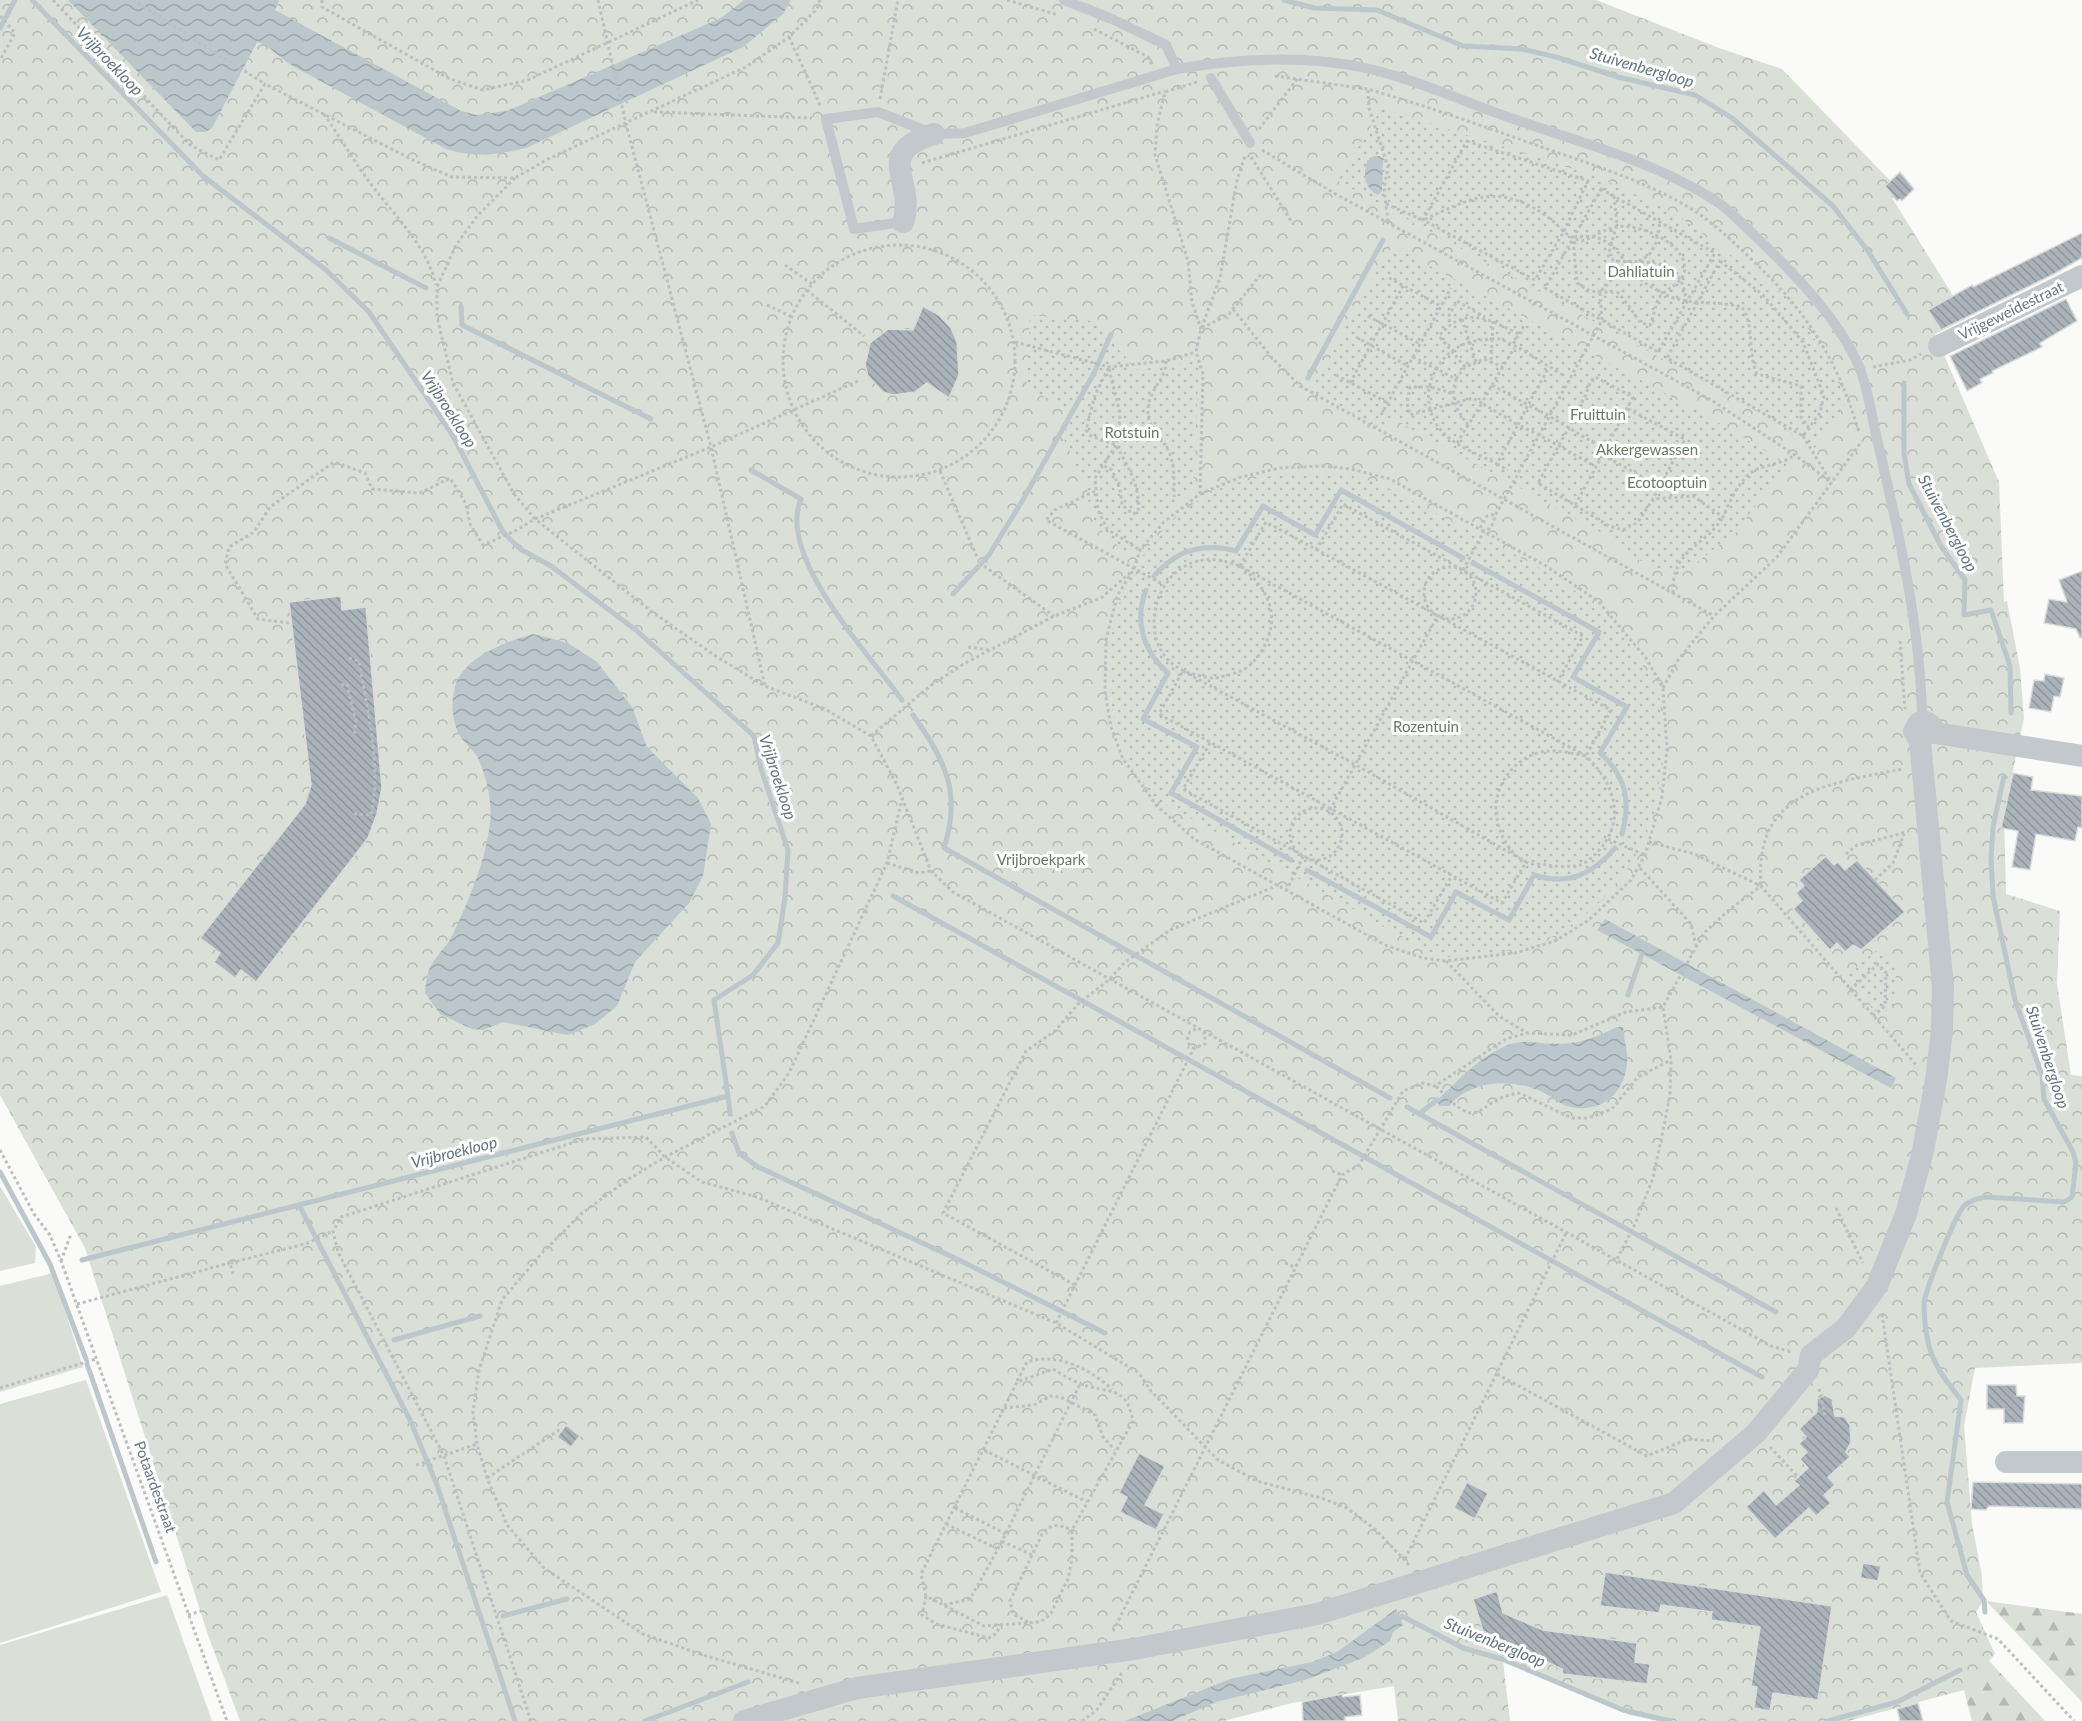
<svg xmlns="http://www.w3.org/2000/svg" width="2082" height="1721" font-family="Lato,sans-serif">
  <defs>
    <pattern id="forest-firs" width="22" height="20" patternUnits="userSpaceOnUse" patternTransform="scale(1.5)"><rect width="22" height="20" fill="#dadfd7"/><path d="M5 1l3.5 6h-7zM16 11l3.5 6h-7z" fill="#b4b9b4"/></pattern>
    <pattern id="park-crowns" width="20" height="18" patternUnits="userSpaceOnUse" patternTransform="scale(1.5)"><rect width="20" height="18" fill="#dadfd7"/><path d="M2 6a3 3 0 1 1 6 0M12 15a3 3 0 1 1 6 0" fill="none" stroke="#b4b9b4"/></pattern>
    <pattern id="garden-dots" width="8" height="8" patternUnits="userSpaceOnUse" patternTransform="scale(1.5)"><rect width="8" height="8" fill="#dadfd7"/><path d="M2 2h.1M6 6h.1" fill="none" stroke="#b4b9b4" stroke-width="1.8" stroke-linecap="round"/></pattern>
    <pattern id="water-waves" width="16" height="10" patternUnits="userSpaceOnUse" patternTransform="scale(1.5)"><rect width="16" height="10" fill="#bbc7cb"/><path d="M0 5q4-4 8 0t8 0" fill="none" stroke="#9ca6aa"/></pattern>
    <pattern id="building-back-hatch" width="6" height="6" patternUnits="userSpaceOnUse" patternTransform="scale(1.5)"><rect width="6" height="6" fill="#aab3b9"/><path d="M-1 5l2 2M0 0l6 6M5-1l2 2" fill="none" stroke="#8e969c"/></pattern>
  </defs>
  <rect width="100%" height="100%" fill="#fafaf8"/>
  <g fill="#dadfd7">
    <polygon points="0,1186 36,1247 35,1263 0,1271"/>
    <polygon points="53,1273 83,1367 0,1392 0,1286"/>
    <polygon points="86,1380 161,1592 0,1643 0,1404"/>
    <polygon points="167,1595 212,1721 0,1721 0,1645"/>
  </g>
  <g fill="url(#forest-firs)">
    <polygon points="1986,1601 2082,1614 2082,1702"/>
    <polygon points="1949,1632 1980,1651 2045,1721 1972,1721"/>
  </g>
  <polygon fill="url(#park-crowns)" points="0,0 1596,0 1719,48 1782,69 1906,197 1892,198 1967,318 1935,334 1999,482 2004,602 2007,601 2020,668 2024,718 2004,813 2006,894 2060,911 2057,984 2071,1075 2082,1076 2082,1363 1975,1368 1964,1426 1972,1524 1982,1576 1983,1601 1976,1612 1995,1654 1964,1690 1848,1721 1658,1721 1630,1715 1503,1661 1510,1721 1398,1721 1394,1686 1292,1703 1224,1721 240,1721 207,1632 85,1248 0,1095"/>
  <g fill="url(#garden-dots)">
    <polygon points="1382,108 1598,177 1676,214 1788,298 1825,355 1847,401 1814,449 1748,406 1338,181"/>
    <polygon points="1391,245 1709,417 1787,464 1736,532 1678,577 1628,555 1613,539 1392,418 1385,430 1311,390"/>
    <path d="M 1030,315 L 1093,321 L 1137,370 L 1199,361 L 1193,489 L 1126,552 C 1095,527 1087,519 1087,477 C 1071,466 1073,451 1062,437 L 1072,413 L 1027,387 Z"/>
    <path d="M 1291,473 L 1342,473 L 1380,484 L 1544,570 L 1591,602 L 1624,635 L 1659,693 L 1664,744 L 1656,809 L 1631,865 L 1599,903 L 1557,935 L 1498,953 L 1448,957 L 1432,953 L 1156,799 C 1076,705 1100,558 1207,495 C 1233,480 1263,478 1291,473 Z"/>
    <polygon points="1879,948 1895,966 1897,1002 1880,1016 1846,976"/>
  </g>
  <g fill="url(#water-waves)">
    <path d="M 68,0 L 279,0 L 275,10 L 461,111 L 477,115 L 507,111 L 721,18 L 744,0 L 791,0 L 783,14 L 743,47 L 526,148 C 497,155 474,158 446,149 L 291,65 C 282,59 265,43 257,42 L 212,128 L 206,132 L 196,132 Z"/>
    <path d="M 1374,156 L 1379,156 L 1383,159 L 1382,191 L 1378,195 C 1364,188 1363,176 1367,161 Z"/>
    <path d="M 533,634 L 568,643 L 597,662 L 632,707 L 647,747 L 698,798 L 711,824 L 703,876 L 689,903 L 635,962 L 617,1006 L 595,1024 L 568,1035 L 503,1022 L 483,1030 L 472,1029 L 440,1014 L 425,993 C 426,986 426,977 429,970 C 433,958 446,948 452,936 C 468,903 486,860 490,823 C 493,802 486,775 477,756 C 473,750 467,745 462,739 C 451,724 450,698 457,681 C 469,655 508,641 533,634 Z"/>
    <polygon points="1605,919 1896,1078 1891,1088 1597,930"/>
    <path d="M 1617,1027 L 1623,1027 C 1624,1038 1628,1052 1627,1063 C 1624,1095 1601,1113 1570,1107 C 1558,1104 1549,1094 1538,1090 C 1509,1078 1469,1081 1449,1106 L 1439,1106 L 1437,1100 C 1459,1080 1485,1050 1515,1043 C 1527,1040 1539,1043 1551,1044 C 1577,1045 1594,1038 1617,1027 Z"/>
    <polygon points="1396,1609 1403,1625 1393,1632 1390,1641 1363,1658 1305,1680 1216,1702 1172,1721 1125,1721 1230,1679 1312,1662 1337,1652"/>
  </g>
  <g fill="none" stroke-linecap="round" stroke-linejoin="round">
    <g stroke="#bbc7cb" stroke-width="5">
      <polyline points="32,0 203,176 326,270 369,312 453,436 503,532 520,549 551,566 637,631 754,736 761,769 788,850 785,898 778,943 753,975 714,1000 728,1096 82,1260"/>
      <polyline points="1284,0 1314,8 1377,10 1463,46 1522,49 1556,57 1618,77 1695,95 1732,118 1833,206 1868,251 1907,314"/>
      <polyline points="0,28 15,0"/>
      <polyline points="329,238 426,288"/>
      <polyline points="461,306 462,325 651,419"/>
      <polyline points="1308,378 1383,240"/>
      <polyline points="1904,383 1904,453 1909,484 1941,546 1965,580 1964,615 1991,610 2010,666 2011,713"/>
      <path d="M 751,470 L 801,499 C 776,556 870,655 902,700"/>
      <path d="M 1473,563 L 1599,632 L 1573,677 L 1627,707 L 1600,753 C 1626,776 1631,801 1622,834"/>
      <path d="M 1154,576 C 1176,550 1203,542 1236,551 L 1263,506 L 1315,535 L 1341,490 L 1463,558"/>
      <path d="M 1146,590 C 1134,621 1143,651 1168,673 L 1143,719 L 1197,747 L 1171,793 L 1291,860"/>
      <polyline points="953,594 989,555 1024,498 1094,373 1111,334"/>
      <path d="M 913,715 C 945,760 962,793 944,848 L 1390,1098"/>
      <path d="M 1307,870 L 1431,937 L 1456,892 L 1509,920 L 1534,875 C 1568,886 1593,874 1615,848"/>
      <polyline points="893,896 1762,1377"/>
      <polyline points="1628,995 1642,954"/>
      <polyline points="728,1096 730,1114"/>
      <polyline points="1407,1107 1776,1312"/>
      <polyline points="1419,1114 1437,1100"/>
      <polyline points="732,1133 739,1153 758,1167 957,1259 1105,1333"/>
      <polyline points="0,1172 50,1264 86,1359"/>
      <polyline points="299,1205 410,1420 437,1485 515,1721"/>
      <polyline points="394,1340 480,1316"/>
      <polyline points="87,1364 156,1562"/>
      <path d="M 1985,1612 L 1984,1600 L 1967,1575 L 1947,1502 L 1961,1400 C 1946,1381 1930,1361 1927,1336 C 1925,1326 1924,1314 1924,1304 C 1925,1290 1955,1216 1964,1206 C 1970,1200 1977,1199 1985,1197 L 2064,1202 L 2072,1197 L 2076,1163 L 2073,1152 L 2044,1099 L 2042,1075 L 2015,1000 L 1993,896 L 1991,858 L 1993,827 L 2004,776"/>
      <polyline points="503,1616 567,1599"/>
      <polyline points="1396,1622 1402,1616 1463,1648 1502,1659 1623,1710 1670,1721"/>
      <polyline points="645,1721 748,1682"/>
      <polyline points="1828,1721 1897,1702 1960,1670"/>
    </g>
  </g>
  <g fill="url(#building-back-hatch)" stroke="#dcdcda" stroke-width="1.5">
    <polygon points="1900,172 1914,189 1902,201 1900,199 1897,201 1885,186"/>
    <polygon points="2082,233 2082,258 2054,274 1941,330 1928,310 1972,285 1973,287"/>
    <polygon points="2066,299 2077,321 2040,343 2042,347 1992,371 1993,373 1980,379 1982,383 1967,391 1950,356"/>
    <polygon points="923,306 939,315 951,328 957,342 959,375 949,398 927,383 915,392 893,395 883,392 868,376 865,365 870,343 888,329 913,330"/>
    <polygon points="2082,571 2082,638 2080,638 2076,629 2044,623 2049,599 2067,602 2059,580"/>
    <polygon points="341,596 342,610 366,607 382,788 377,814 368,838 352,859 256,982 241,970 235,978 214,962 220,953 200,938 305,804 311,785 289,602"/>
    <polygon points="2045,674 2064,678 2060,697 2054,696 2051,712 2029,708 2034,680 2044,681"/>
    <polygon points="2013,773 2033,777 2031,790 2082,796 2082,828 2078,827 2075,841 2036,834 2030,870 2012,867 2018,831 2001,828"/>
    <polygon points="1826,856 1834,865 1838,862 1845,870 1857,860 1905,912 1861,950 1853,945 1845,952 1837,943 1830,950 1793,909 1802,901 1796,893 1804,886 1799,880"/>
    <polygon points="1987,1385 2016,1385 2017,1396 2025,1396 2023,1423 2004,1423 2004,1409 1987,1409"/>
    <polygon points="1825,1395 1832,1399 1835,1416 1845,1417 1850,1425 1851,1442 1846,1452 1850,1457 1828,1477 1835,1485 1824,1495 1831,1503 1816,1516 1809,1508 1775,1539 1746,1507 1764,1490 1776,1505 1799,1485 1794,1481 1808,1468 1800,1459 1807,1452 1799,1444 1806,1437 1799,1429 1817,1412 1817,1399"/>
    <polygon points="566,1425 580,1436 571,1447 557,1437"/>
    <polygon points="1139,1453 1165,1466 1145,1505 1164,1514 1156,1530 1120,1512 1127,1497 1119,1493"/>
    <polygon points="1467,1482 1488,1493 1475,1519 1454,1508"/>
    <polygon points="1973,1482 2082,1484 2082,1509 1989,1506 1986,1510 1971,1509"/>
    <polygon points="1863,1563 1881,1566 1878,1581 1860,1578"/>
    <polygon points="1605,1572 1832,1606 1818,1700 1773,1693 1770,1711 1754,1708 1757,1687 1751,1686 1760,1627 1711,1620 1712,1612 1661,1605 1659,1613 1600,1606"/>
    <polygon points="1497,1591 1503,1613 1543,1630 1637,1643 1635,1662 1650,1664 1647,1684 1563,1674 1562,1669 1483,1631 1473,1599"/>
    <polygon points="1342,1694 1343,1697 1360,1695 1362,1715 1345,1717 1345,1721 1303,1721 1302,1702"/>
    <polygon points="1918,1703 1923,1721 1900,1721 1897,1709"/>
  </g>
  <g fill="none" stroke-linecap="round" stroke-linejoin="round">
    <g stroke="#bbbfc2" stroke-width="3" stroke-dasharray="3 3" stroke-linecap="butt">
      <polyline points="53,0 190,145 219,160 265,84 413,160 452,177 515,178 548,159 746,67 789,37 817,9 820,0"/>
      <polyline points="133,0 265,84"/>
      <polyline points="322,0 322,7 450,79 483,90 528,80 698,0"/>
      <polyline points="598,0 626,124 711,447 765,686"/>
      <polyline points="1007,0 1058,15"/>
      <polyline points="0,16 15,33 0,60"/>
      <polyline points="1094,29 1148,57 1152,64"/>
      <polyline points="789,37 821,107"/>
      <path d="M 1275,76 L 1368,89 L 1401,99 C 1453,115 1504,134 1556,152 C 1602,168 1648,183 1690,208 C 1711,221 1728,237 1746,254 C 1804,308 1836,355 1859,432"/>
      <polyline points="1197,82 1165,92 1157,125 1155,155 1188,261 1192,302 1201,329"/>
      <polyline points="1368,90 1369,108 1388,167 1384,188 1388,222"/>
      <polyline points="880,99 898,0"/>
      <polyline points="654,112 812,118"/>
      <path d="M 324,114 C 339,136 352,158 368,180 C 392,214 426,243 436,285"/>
      <polyline points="1259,129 1298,78"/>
      <polygon points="1467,141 1588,181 1563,233 1535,280 1423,220"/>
      <polyline points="1262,150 1332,192 1711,400 1795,455 1832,483"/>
      <polyline points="1251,157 1293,224"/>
      <polyline points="922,163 1165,91"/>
      <polyline points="515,178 478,215 456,245 437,287 437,317 453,383 514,494 535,519 651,611 717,657 765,686 823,708 871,736 897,785 931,871 953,892 1771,1346 1791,1352"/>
      <polygon points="1601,189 1715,253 1658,352 1545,288"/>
      <path d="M 1614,196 L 1617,224 L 1608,256 L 1614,261 C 1649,263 1682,256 1686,301"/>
      <path d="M 1386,204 L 1423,220 C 1470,199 1496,182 1545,215 C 1559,224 1564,237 1582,241 C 1593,237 1604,230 1616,227 C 1638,222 1691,245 1684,273 C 1681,284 1668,288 1661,295 C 1654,304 1655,315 1650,325 L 1641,323 L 1619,293 L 1590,291 L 1577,283 L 1573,239"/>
      <path d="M 1574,237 C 1616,231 1618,260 1644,282 C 1650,287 1658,290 1664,294 C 1687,306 1716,300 1742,307 C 1755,327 1747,351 1757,374 L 1801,386 L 1801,417 L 1809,428"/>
      <circle cx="899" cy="361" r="116"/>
      <polygon points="1720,261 1763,295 1803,342 1824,396 1820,413 1803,436 1667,358"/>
      <polyline points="785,265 812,284"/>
      <polyline points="1389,278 1441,306"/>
      <polyline points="807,290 864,336"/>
      <polyline points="767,305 792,317"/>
      <polyline points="1233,309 1272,358 1300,386 1714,616"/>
      <polyline points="1368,316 1420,344"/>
      <polyline points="1462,319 1476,362"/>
      <polyline points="1450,322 1448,317 1457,301 1485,317"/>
      <polyline points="1202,328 1229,314 1261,274"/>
      <polyline points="1519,334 1525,324"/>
      <polyline points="1356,337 1408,366"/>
      <polyline points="1015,342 1109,367 1166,361 1196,352"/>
      <path d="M 1413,357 L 1456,379 C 1450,399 1456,409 1468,425 L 1482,403 L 1518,425 L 1497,464 C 1478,454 1452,445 1439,428 C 1413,392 1439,344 1481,340 C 1486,340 1494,338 1499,339 C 1515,343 1547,366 1563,375"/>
      <polyline points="1491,360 1493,321"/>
      <path d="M 1166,361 C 1166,382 1147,389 1148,413 C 1148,427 1162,438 1168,450 C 1175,463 1174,482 1174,497"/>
      <path d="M 1465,367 L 1439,336 C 1465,305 1488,319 1519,334 L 1512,346"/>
      <polyline points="1873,367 1910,360 1921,354"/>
      <polyline points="1109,369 1120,413 1119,432 1116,445 1095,478 1098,510 1107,529 1140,550"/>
      <polyline points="1336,375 1388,403"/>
      <polyline points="1456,379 1465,367 1484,359 1503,367"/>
      <polyline points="1350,383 1403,286"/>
      <polyline points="1492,385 1514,348"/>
      <polyline points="1452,393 1430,387 1410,387 1407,403 1410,415 1473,398 1482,403 1492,385 1528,405 1549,367"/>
      <polyline points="1628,409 1685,439 1653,499"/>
      <polyline points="1381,415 1451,288"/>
      <polyline points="1803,436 1831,482"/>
      <polyline points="1457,443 1468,425"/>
      <path d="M 1605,449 C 1579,435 1555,418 1528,405 L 1518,425 C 1545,437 1570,452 1596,467 L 1633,397 L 1595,377 C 1588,382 1588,391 1584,398 C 1570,427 1553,455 1538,483 L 1609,526 L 1623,530 L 1638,522 L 1653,499 L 1693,496 L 1723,517 C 1730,501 1741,474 1760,468 C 1775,463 1780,464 1795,455"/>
      <polyline points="1603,455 1660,487"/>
      <polyline points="1497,464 1508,470"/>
      <path d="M 1104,466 L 1112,470 L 1120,489 L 1122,505 L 1133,514 L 1138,511 C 1141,487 1127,465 1116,445 L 1091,436 L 1086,430 L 1095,395 L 1109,367"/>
      <polygon points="1322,466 1351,469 1390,479 1546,566 1598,601 1646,658 1663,688 1667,749 1662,797 1645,855 1631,880 1589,920 1555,941 1515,953 1445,961 1423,958 1385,945 1194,839 1157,806 1123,759 1111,727 1105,692 1106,640 1117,596 1134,569 1140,550 1164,522 1200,494 1241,477 1280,468"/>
      <polyline points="940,471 977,557"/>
      <polyline points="1095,491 1055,510 1046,520 1164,585"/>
      <polyline points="1200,494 1203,374 1196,352 1201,329 1220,278 1237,180 1245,156"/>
      <polyline points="1575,505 1596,467"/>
      <polyline points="1480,528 1487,516 1496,514"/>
      <polyline points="1316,550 1343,504 1583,636 1558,681"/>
      <polyline points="984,566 1054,616"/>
      <path d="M 1240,566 C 1274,592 1283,626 1255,660 C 1246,671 1233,674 1220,677 C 1210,680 1202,676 1193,674 C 1127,657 1151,551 1219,560 C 1226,561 1233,564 1240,566 L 1586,756 C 1612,781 1627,816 1601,848 C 1596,854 1588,862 1580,865 C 1571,867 1558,867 1548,865 C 1541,864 1532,865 1526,862 C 1508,854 1498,831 1496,813 C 1493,787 1514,758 1541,752 C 1556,749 1571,753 1586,756"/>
      <polyline points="1240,566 1266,522 1611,710 1586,756"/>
      <circle cx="1450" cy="593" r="26"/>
      <polyline points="1463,570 1484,531 1491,528 1496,514 1602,320 1600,292 1616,275 1649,255 1656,243 1660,222"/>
      <path d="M 1673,593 C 1671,549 1705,547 1723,517"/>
      <polyline points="289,623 258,619 225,564 229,547 254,532 270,507 334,462 365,473 372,489 420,493 450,478 466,504 470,524 483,545 517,530 535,519 711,447 858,381"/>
      <polyline points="1900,641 1905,709"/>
      <polyline points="968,647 989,650"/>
      <path d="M 349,658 L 359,661 C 367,709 382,766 371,815 L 352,814"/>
      <polygon points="1183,671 1356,765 1526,862 1502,903 1159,714"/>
      <polyline points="341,685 347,684 356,723 354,737"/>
      <polyline points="1663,688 1678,660 1714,616 1777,557 1862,441"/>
      <polyline points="871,736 930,686 960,666 1054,616 1101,598 1131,572"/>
      <polyline points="1210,743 1183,789 1424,923 1451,877"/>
      <circle cx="1316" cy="834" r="26"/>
      <polyline points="1330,810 1437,617"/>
      <polyline points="1608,839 1645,855"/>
      <polyline points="1649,842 1694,854 1761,886 1918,1067"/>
      <polyline points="1846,854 1857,845 1907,832"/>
      <polyline points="887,863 919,873 931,871"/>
      <polyline points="1640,868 1691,924 1696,946"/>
      <polyline points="1875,880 1893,863 1904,834"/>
      <path d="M 1761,885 C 1754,790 1829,784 1902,769"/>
      <polyline points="1286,891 1303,857"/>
      <polyline points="1446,961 1499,1016 1527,1033"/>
      <polyline points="1850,990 1878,964 1886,973 1885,1006 1873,1016"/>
      <path d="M 1196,1029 L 1190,1032 C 1186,1038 1187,1045 1194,1048 L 1205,1044 L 1205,1033"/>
      <path d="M 1436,1086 C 1484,1138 1472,1100 1519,1093 L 1572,1118 L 1588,1118 L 1612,1109 L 1638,1077 L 1671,1060"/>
      <polyline points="0,1150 34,1214 50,1235 61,1261 227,1721"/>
      <polyline points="1332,1171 1342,1175"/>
      <polyline points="1836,1208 1863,1263"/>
      <polyline points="1617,1259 1635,1224 1653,1178 1664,1126 1670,1095 1671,1060 1663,1007 1704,933 1730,909 1761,886"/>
      <polyline points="61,1261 71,1234"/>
      <polyline points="1285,1263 1296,1268"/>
      <polyline points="233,1274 230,1263 308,1243 333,1231"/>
      <polyline points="1075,1285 943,1213 1026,1051 1055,1031 1078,1004 1110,979 1124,963 1170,930 1276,886"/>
      <polyline points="77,1304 230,1263"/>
      <polyline points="1882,1314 1920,1573 1951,1621 1998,1639 2074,1721"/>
      <polyline points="1056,1323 1194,1048"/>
      <path d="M 1053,1369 C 1062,1374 1070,1380 1079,1383 C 1107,1395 1126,1383 1133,1421 L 1072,1530 L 1072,1559 L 1068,1579 L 1050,1615 L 1040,1622 L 984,1626 L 926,1596 L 921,1574 L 1017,1382 Z"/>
      <polyline points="1497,1374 1647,1456 1688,1439 1714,1441"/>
      <path d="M 1017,1381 L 1027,1362 C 1058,1352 1089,1369 1112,1389"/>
      <polyline points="0,1388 96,1359"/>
      <polyline points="1819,1389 1825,1415"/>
      <polyline points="1004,1408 1034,1405 1050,1396 1061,1397 1095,1415 1103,1437 1115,1450"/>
      <polyline points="1770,1447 1798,1477"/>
      <polyline points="984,1450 1087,1502"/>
      <polyline points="416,1465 477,1444"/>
      <polyline points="487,1478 562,1428"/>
      <polyline points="955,1508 1006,1534"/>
      <polyline points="946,1524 998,1549"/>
      <polyline points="1002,1541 1032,1555"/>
      <polyline points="1405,1559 1566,1233"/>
      <polyline points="926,1596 922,1615 936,1624 989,1638 997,1633 1000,1625"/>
      <polyline points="944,1605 970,1599 998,1549 1080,1384"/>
      <polyline points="188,1615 201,1611"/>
      <path d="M 1028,1622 L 1013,1614 L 1010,1601 L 1042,1534 C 1052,1522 1059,1525 1072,1530"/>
      <polyline points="1113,1631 1342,1175 1359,1165 1403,1091 1423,1083 1435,1086 1506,1039 1527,1033 1572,1035 1626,1012 1663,1007"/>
      <polyline points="799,1683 703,1655 643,1634 544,1568 507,1525 487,1478 477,1444 473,1412 479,1370 502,1300 542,1253 581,1214 627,1180 665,1157 765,1106 789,1073 887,863 902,799"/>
      <polyline points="531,1721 444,1456 338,1252 333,1231 341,1217 584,1139 646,1137 665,1157 702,1182 757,1197 1056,1323 1139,1373 1151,1391 1218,1460 1257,1481 1321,1498 1347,1508 1376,1530 1409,1565"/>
      <polyline points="1082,1721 1096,1711 1123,1671"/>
    </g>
    <g stroke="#c3c8cc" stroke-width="10">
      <path d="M 1064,0 L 1112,19 L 1166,45 L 1177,69 C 1237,58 1310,55 1370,69 C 1416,80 1460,100 1505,116 C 1577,142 1650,159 1716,201 C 1727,208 1736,218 1746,227 C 1786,265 1839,317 1860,369 C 1870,395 1873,426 1880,452 C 1900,538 1919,623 1922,711"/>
      <polyline points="1211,78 1250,143"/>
      <polyline points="903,222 854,229 826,119 878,112 934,134 965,133 1177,69"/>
    </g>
    <g stroke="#c3c8cc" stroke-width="22">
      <path d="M 903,222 C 917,182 871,153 934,134"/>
      <polyline points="1939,346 2082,276"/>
      <polyline points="1935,733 2082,756"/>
      <polyline points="2006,1462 2082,1462"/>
      <polyline points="744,1721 857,1688 1134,1649 1317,1614 1674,1503 1756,1433 1808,1370 1811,1355 1846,1328 1877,1286 1906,1214 1923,1151 1936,1080 1942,1030 1943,987 1920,741 1914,731 1919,723 1926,722 1932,726 1935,733"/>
    </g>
  </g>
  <g text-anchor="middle" stroke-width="6" stroke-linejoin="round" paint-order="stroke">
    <g font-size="15" fill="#687a64" stroke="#fff">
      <text x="1641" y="277">Dahliatuin</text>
      <text x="1598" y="420">Fruittuin</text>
      <text x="1132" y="438">Rotstuin</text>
      <text x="1647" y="455">Akkergewassen</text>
      <text x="1667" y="488">Ecotooptuin</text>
      <text x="1426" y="732">Rozentuin</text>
      <text x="1041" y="865">Vrijbroekpark</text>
    </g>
    <g font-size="15" fill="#657683" stroke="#fff">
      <text transform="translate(2011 311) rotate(-26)" y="5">Vrijgeweidestraat</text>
      <text transform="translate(155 1487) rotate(70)" y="5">Potaardestraat</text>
    </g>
    <g font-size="16" font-style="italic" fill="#60757c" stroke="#fff">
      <text transform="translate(110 61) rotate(46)" y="6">Vrijbroekloop</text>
      <text transform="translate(1642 67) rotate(16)" y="6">Stuivenbergloop</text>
      <text transform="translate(449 409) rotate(57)" y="6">Vrijbroekloop</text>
      <text transform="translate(1948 523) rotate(62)" y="6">Stuivenbergloop</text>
      <text transform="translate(778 777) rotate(72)" y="6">Vrijbroekloop</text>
      <text transform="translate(2048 1057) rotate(72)" y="6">Stuivenbergloop</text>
      <text transform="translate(454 1152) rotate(-14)" y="6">Vrijbroekloop</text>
      <text transform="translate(1495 1642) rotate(22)" y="6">Stuivenbergloop</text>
    </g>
  </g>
</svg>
